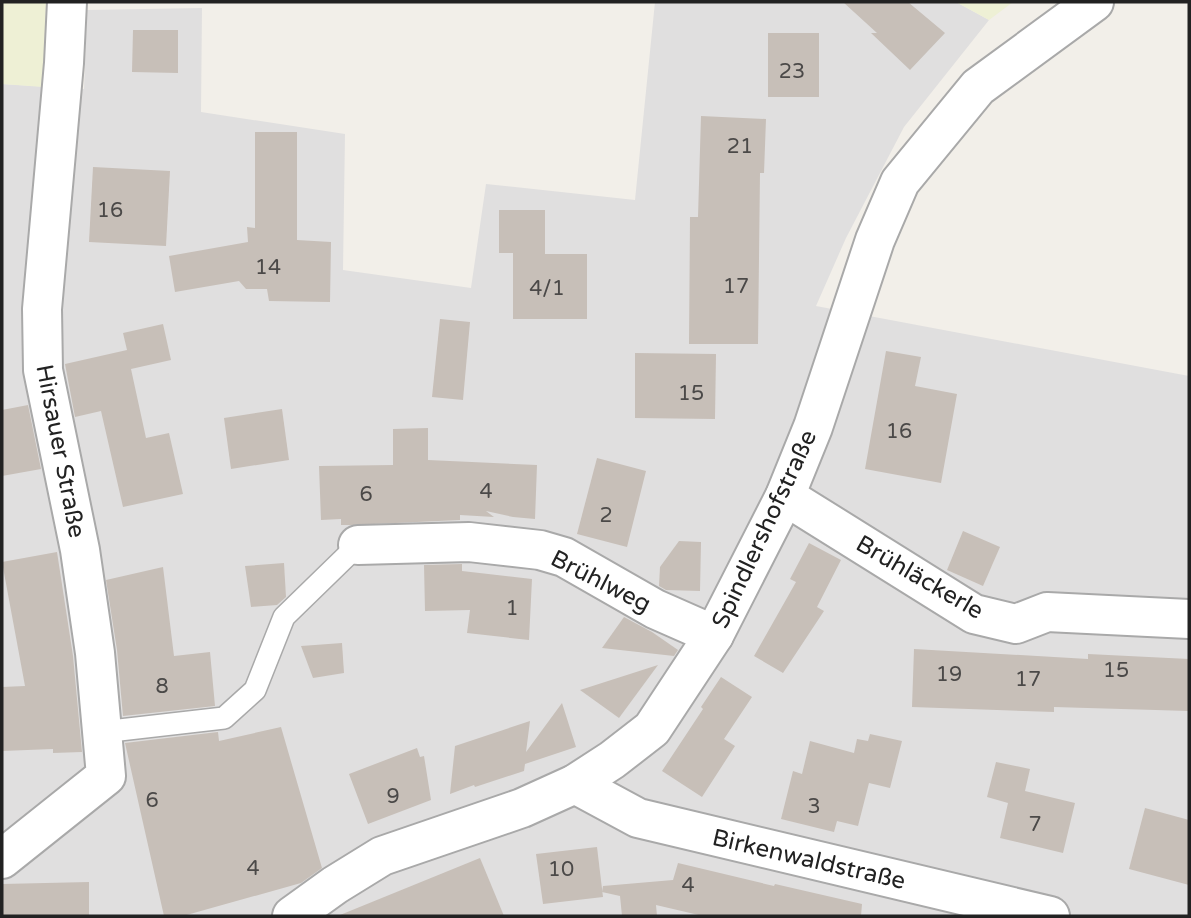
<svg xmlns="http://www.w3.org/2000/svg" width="1191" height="918" font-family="'Varela Round',sans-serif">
  <rect width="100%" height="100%" fill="#f2efe9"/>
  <polygon fill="#e0dfdf" points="655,2 956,2 989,20 904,127 846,238 816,306 1189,376 1189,916 2,916 2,84 84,89 87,10 202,8 201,112 345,134 343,270 471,288 486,184 635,200"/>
  <g fill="#eef0d5">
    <polygon points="2,2 46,2 43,87 2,84"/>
    <polygon points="956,2 1013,2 989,20"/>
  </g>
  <g fill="#c7bfb8">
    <polygon points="843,2 908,2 945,33 910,70 871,33 877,33"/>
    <polygon points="133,30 178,30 178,73 132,72"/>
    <rect x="768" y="33" width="51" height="64"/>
    <polygon points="701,116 766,119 764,173 760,173 758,344 689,344 690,217 698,217"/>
    <polygon points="255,132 297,132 297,240 331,242 330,302 269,301 267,289 246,289 239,281 175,292 169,256 248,242 247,227 255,228"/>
    <polygon points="93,167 170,171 166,246 89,242"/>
    <polygon points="499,210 545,210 545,254 587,254 587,319 513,319 513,253 499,253"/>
    <polygon points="440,319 470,322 463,400 432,397"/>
    <polygon points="163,324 171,360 131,369 146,438 169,433 183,494 123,507 101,411 75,417 65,364 127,350 123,333"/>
    <polygon points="886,351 921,357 915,386 957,394 941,483 865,469"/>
    <polygon points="635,353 716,354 715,419 635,418"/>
    <polygon points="28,405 41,469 2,476 2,410"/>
    <polygon points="282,409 289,460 231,469 224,418"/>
    <polygon points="428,428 428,460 537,465 535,519 513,517 486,511 494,517 460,515 460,520 352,525 341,525 341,519 321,520 319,466 393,465 393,429"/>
    <polygon points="597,458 646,471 627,547 577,534"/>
    <polygon points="963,531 1000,547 983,586 947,570"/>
    <polygon points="679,541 701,542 700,591 666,590 659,586 660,567"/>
    <polygon points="809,543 841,560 817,607 824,611 783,673 754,656 796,582 790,579"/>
    <polygon points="57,552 73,656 82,752 53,753 53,749 2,751 2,687 25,686 2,562"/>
    <polygon points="284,563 286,597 277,605 251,607 245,566"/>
    <polygon points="462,564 462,571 532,579 529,640 467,633 470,610 425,611 424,565"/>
    <polygon points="163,567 174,656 210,652 215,706 123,716 117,650 106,580"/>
    <polygon points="624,617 652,632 678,650 674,656 602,648"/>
    <polygon points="342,643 344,673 313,678 301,646"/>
    <polygon points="914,649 1088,659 1088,654 1189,659 1189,711 1054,707 1054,712 912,707"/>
    <polygon points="658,665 619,718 580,690"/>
    <polygon points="721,677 752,697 724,739 735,746 702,797 662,771 703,709 701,707"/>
    <polygon points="562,703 576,747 525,764 524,771 475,787 474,785 450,794 455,746 530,721 526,752"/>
    <polygon points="281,727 322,868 301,883 183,916 164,916 125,743 218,732 219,741"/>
    <polygon points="870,734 902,741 890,788 869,783 858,826 837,821 834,832 781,819 793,771 802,774 810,741 854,753 857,739 868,741"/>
    <polygon points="417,748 420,757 424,756 431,800 368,824 349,774"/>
    <polygon points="996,762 1030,769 1025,791 1075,803 1063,853 1000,838 1008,803 987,797"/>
    <polygon points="1145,808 1189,820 1189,885 1129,869"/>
    <polygon points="597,847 603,897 543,904 536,854"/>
    <polygon points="480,858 504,916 340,916 340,915"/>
    <polygon points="678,863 774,886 775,884 862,904 861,916 703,916 656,905 657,916 622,916 620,896 602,892 603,886 673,880"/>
    <polygon points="89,882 89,916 2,916 2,884"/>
  </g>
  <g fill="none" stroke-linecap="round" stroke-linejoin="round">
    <g stroke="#a9a9a9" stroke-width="24">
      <polyline id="lane" points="102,732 224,718 255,690 284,617 358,545"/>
    </g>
    <g stroke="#a9a9a9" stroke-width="42">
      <g id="street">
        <polyline points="785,496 974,614 1016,624 1047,612 1189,619"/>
        <polyline points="358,545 469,542 540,550 564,557 655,609 714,635"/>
        <polyline points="575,784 638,818 1050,916"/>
        <polyline points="2,859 106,776 95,653 80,550 43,370 42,309 64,63 67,2"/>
        <polyline points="292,916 335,885 382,856 522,808 575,784 612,760 652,729 714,635 785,496 813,427 875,240 900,182 978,87 1094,2"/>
      </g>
    </g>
    <use href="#lane" stroke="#fff" stroke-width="21"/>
    <use href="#street" stroke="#fff" stroke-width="38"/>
  </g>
  <g text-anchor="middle" stroke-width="5" stroke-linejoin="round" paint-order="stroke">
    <g font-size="21" fill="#4b4948">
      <text x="792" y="78">23</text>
      <text x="740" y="153">21</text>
      <text x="110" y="217">16</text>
      <text x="268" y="274">14</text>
      <text x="736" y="293">17</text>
      <text x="547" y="295">4/1</text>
      <text x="691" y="400">15</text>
      <text x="899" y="438">16</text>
      <text x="486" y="498">4</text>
      <text x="366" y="501">6</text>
      <text x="606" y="522">2</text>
      <text x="512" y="615">1</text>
      <text x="1116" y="677">15</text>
      <text x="949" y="681">19</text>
      <text x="1028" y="686">17</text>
      <text x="162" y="693">8</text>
      <text x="393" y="803">9</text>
      <text x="152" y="807">6</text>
      <text x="814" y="813">3</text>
      <text x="1035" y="831">7</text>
      <text x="253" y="875">4</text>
      <text x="561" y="876">10</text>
      <text x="688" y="892">4</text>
    </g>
    <g font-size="24" fill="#222" stroke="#fff">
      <text transform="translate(61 451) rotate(79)" y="8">Hirsauer Straße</text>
      <text transform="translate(764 529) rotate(-65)" y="8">Spindlershofstraße</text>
      <text transform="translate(920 577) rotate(30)" y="8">Brühläckerle</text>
      <text transform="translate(601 581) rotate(27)" y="8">Brühlweg</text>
      <text transform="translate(809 859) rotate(13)" y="8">Birkenwaldstraße</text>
    </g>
  </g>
  <rect width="1191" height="918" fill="none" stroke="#222222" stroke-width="7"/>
</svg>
